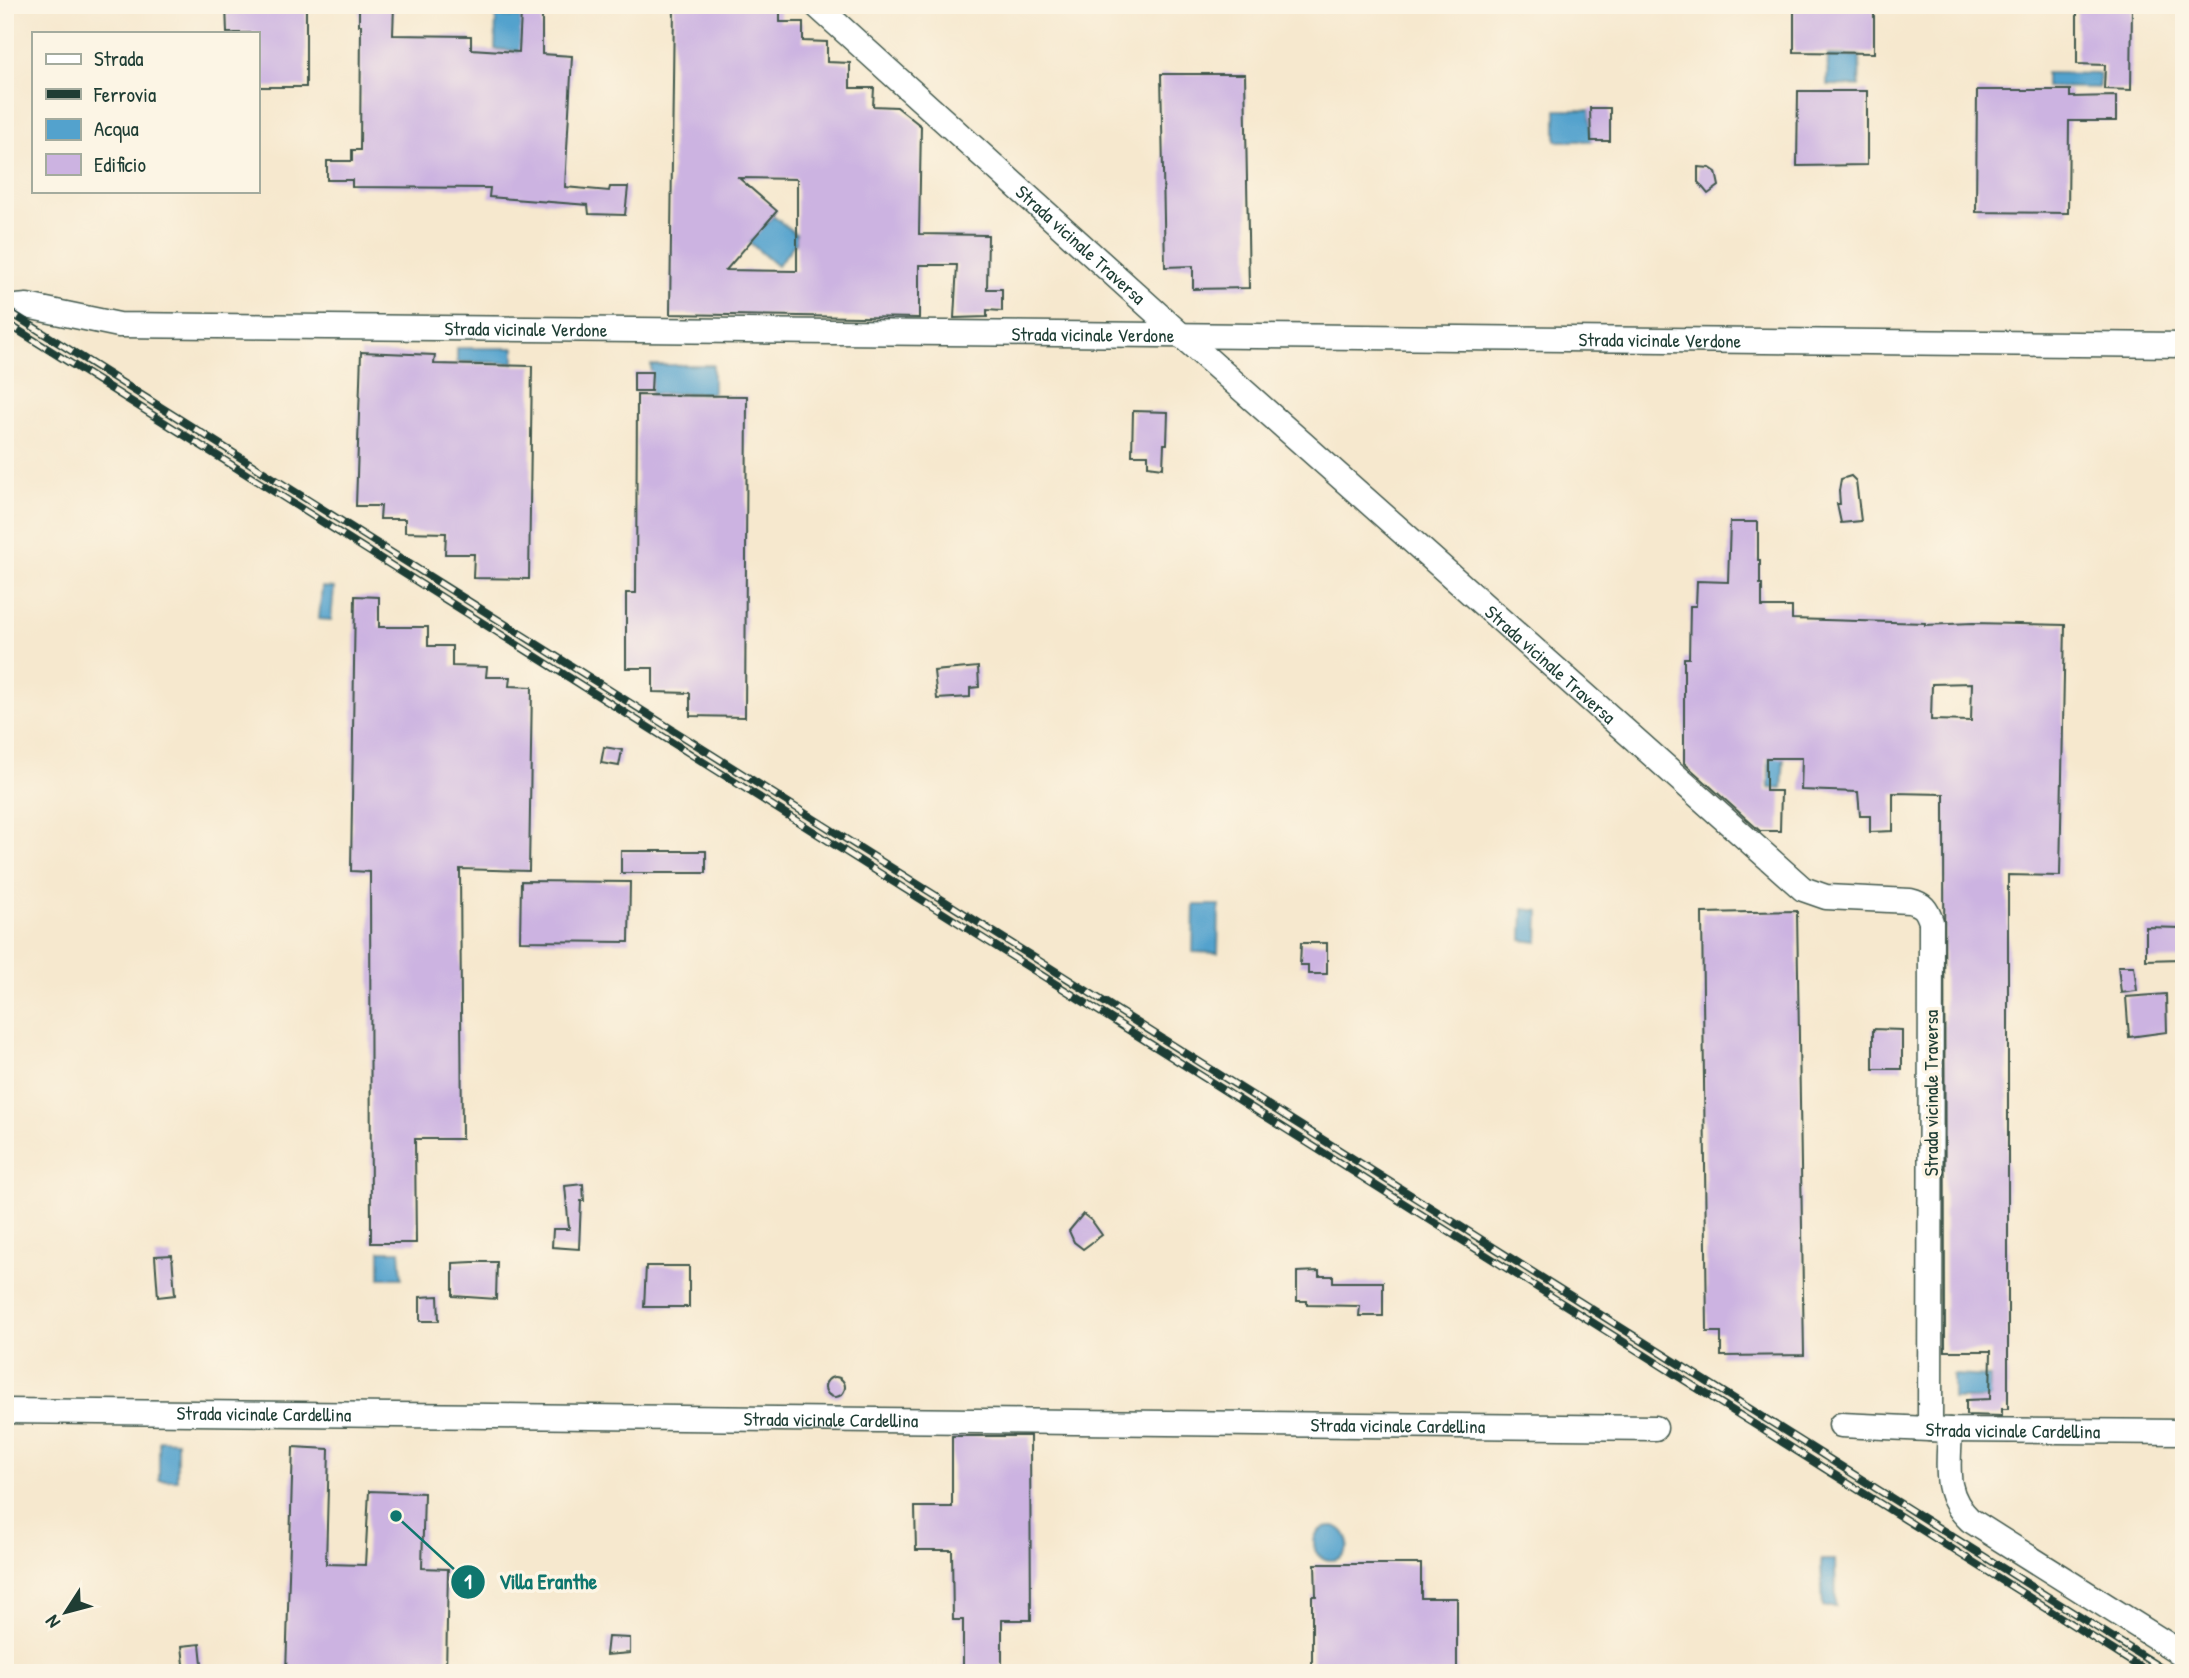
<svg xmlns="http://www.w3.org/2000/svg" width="2189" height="1678" font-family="'Patrick Hand',sans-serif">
  <rect width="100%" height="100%" fill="#fcf5e5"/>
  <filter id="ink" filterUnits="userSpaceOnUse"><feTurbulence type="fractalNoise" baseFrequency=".0143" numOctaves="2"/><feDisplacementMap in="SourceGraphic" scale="14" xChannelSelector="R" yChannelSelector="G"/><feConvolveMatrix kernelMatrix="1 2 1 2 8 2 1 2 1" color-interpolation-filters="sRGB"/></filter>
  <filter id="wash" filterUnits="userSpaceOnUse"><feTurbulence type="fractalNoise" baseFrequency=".00686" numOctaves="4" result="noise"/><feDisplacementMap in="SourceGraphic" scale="28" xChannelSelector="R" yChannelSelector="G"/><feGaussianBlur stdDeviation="1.57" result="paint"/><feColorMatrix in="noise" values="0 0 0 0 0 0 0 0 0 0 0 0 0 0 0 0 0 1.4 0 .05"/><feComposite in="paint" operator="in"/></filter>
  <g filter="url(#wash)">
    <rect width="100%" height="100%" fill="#f6e8ce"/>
    <g fill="#53a2cd" stroke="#397080" stroke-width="2">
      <polygon points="496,16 521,17 520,51 495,49"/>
      <polygon points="1828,55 1860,56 1859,86 1827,85"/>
      <polygon points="2046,73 2100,74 2099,88 2046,87"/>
      <polygon points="1556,110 1590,110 1591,141 1556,141"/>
      <polygon points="773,216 797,235 797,241 777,266 749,242"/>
      <polygon points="457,348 514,348 514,363 457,362"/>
      <polygon points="651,365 713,365 713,393 651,394"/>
      <polygon points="322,587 334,588 331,620 319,619"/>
      <polygon points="1784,756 1782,789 1769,788 1769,758"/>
      <polygon points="1194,905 1219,905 1218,953 1193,952"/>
      <polygon points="1523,909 1539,911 1538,942 1522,940"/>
      <polygon points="380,1251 400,1251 402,1278 380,1278"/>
      <polygon points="1953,1375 1990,1377 1990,1399 1953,1399"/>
      <polygon points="159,1440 177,1441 177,1480 159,1480"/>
      <circle cx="1331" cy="1543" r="17"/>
      <polygon points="1835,1560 1836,1607 1823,1607 1821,1560"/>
    </g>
    <g id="blocks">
      <g fill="#ccb3e1" fill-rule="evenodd">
        <polygon points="226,5 306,5 306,87 257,87 257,33 227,33"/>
        <polygon points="359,5 394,5 393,35 471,36 471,49 519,52 521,13 542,15 542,54 572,56 565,187 609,191 610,187 628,187 625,215 589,214 588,205 489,197 490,188 352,187 352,180 327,180 327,161 352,161 352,150 360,150 361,25 359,25"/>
        <path d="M 674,5 L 780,5 L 780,22 L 803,22 L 803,41 L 827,42 L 827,62 L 850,63 L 850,88 L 874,88 L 873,106 L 897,107 L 921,126 L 919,234 L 988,235 L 987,289 L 1002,289 L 1002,311 L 987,310 L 987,317 L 954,318 L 957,265 L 919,265 L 919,318 L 670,314 ZM 739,178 L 797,179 L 797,271 L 726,270 L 777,211 Z"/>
        <polygon points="1794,5 1874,5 1874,53 1794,52"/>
        <polygon points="2077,5 2132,5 2131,90 2104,89 2105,65 2077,64"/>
        <polygon points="1161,74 1245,74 1249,288 1193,289 1193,266 1165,267"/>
        <polygon points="1977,90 2070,90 2070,97 2116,96 2116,121 2069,121 2068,213 1976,212"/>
        <polygon points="1798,91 1867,91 1867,165 1797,166"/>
        <polygon points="1590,108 1610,108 1610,141 1591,141"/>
        <polygon points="1698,167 1710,168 1716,172 1719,186 1708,194 1698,182"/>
        <polygon points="361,352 435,355 434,364 532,366 529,579 473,578 474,554 445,554 446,533 405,532 405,519 380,519 381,506 356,506"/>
        <polygon points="634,372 652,372 651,391 634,391"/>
        <polygon points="637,395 747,396 745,717 690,716 690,693 653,692 653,668 626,668 626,593 636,593"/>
        <polygon points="1133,411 1168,412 1167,444 1164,444 1163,468 1148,466 1148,455 1132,455"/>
        <polygon points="1851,476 1856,481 1861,521 1841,523 1837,504 1840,504 1839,491 1841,479"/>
        <path d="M 1730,522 L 1758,522 L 1758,560 L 1760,560 L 1760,584 L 1762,584 L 1762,607 L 1792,607 L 1792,619 L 1925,623 L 1925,625 L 1973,623 L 2065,625 L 2060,876 L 2008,875 L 2008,1409 L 2002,1409 L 2002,1416 L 1966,1415 L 1966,1400 L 1990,1399 L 1991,1351 L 1945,1351 L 1944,794 L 1893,793 L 1893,831 L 1870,832 L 1870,816 L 1860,816 L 1858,792 L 1801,790 L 1802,758 L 1766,758 L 1766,791 L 1781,791 L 1780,831 L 1760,831 L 1684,763 L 1684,658 L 1689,658 L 1690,606 L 1696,606 L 1697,581 L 1728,582 ZM 1972,683 L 1971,721 L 1931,720 L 1932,684 Z"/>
        <polygon points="355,596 379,597 379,627 428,627 428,646 452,646 452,666 487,667 486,677 510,677 509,686 532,687 529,871 460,869 462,1139 415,1139 416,1243 371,1243 370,872 351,871"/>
        <polygon points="978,667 979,687 970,688 970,697 937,699 934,671"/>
        <polygon points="604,747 622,750 619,766 601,763"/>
        <rect x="621" y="851" width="85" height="22"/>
        <polygon points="521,881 630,882 629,942 520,941"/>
        <polygon points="1797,911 1804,1355 1721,1356 1721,1332 1707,1332 1702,913"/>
        <polygon points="2146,927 2181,928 2181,959 2146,960"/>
        <polygon points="1301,943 1327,943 1327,974 1308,974 1308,965 1300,965"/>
        <polygon points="2118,966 2134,966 2137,991 2121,993"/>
        <polygon points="2166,994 2167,1032 2129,1037 2126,997"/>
        <polygon points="1873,1029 1902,1030 1902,1069 1873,1069"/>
        <polygon points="583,1184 584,1201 581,1201 579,1249 552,1247 553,1229 569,1229 565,1186"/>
        <polygon points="1083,1214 1092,1221 1102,1235 1083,1249 1074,1242 1069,1231"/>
        <polygon points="172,1255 175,1295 158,1297 155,1256"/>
        <polygon points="473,1262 497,1262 496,1299 453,1296 453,1263"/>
        <polygon points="646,1266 689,1266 689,1307 644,1307"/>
        <polygon points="1319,1271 1319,1276 1333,1276 1333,1282 1383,1282 1383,1316 1359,1316 1360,1306 1307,1305 1307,1301 1297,1301 1297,1272"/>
        <polygon points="438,1296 439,1321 420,1321 420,1297"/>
        <circle cx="835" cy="1387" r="10"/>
        <polygon points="952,1436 1030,1436 1031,1620 1002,1620 1002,1673 963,1673 963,1620 953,1620 952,1550 916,1550 915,1507 952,1507"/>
        <polygon points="293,1447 329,1449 326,1564 365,1565 369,1491 424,1493 422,1568 448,1569 446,1673 286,1673"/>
        <polygon points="1315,1564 1421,1564 1421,1598 1457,1598 1457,1673 1312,1673 1312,1596 1316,1596"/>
        <polygon points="608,1637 630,1638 630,1653 606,1655"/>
        <polygon points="200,1644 203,1673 185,1673 182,1646"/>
      </g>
    </g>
  </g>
  <g filter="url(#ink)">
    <use href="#blocks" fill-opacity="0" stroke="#3f574b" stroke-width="2"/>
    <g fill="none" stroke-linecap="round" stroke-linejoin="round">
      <g stroke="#3f574b" stroke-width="27">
        <g id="minor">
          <path id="s1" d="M 816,5 L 1182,336 L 1803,889 L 1826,897 L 1910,901 C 1923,904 1927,909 1931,922 L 1930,1429"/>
          <path id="s2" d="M 5,308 L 27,306 L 119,325 L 2184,345"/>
          <path id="s3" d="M 5,1411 L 1655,1428"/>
          <path id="s4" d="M 1841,1425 L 1950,1430 L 2184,1432"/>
          <path d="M 1950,1430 C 1949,1465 1942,1494 1970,1520 L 2184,1655"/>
        </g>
      </g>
      <use href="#minor" stroke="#fff" stroke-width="24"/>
      <g stroke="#1f3d34" stroke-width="8">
        <g id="rail">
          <polyline points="5,309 2169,1673"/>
          <polyline points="5,322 2149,1673"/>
        </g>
      </g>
      <use href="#rail" stroke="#fcf5e5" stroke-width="5" stroke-dasharray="16" stroke-linecap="butt"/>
    </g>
  </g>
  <g text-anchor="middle" stroke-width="7" stroke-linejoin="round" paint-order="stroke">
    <g font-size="19" fill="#1f3d34" stroke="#fcf5e5">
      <text dy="7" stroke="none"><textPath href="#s1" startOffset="357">Strada vicinale Traversa</textPath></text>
      <text dy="7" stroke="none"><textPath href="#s2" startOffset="523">Strada vicinale Verdone</textPath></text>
      <text dy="7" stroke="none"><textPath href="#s2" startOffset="1090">Strada vicinale Verdone</textPath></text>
      <text dy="7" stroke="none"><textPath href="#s2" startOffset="1657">Strada vicinale Verdone</textPath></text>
      <text dy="7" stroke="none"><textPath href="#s1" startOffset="987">Strada vicinale Traversa</textPath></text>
      <text transform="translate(1931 1093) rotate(-90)" y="7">Strada vicinale Traversa</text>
      <text dy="7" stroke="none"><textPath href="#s3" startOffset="259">Strada vicinale Cardellina</textPath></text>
      <text dy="7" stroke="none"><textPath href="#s3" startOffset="826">Strada vicinale Cardellina</textPath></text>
      <text dy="7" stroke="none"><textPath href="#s3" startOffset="1393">Strada vicinale Cardellina</textPath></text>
      <text dy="7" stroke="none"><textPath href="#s4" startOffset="172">Strada vicinale Cardellina</textPath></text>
    </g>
  </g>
  <path fill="none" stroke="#0f766e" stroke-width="2.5" d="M396 1516L468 1582"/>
  <g fill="#0f766e" stroke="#fcf5e5" stroke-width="2.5">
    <circle cx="396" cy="1516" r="7"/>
    <circle cx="468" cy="1582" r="18"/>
  </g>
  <g font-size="21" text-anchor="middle" font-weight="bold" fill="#fff">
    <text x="468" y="1589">1</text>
  </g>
  <g font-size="21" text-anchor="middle" font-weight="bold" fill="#0f766e" stroke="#fcf5e5" stroke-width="7" stroke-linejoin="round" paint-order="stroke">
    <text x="548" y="1589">Villa Eranthe</text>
  </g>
  <rect width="2189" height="1678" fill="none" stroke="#fcf5e5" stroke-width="28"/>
  <rect x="32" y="32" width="228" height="161" fill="#fcf5e5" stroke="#a4ab9e" stroke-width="2"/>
  <rect x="46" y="54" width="35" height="10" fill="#ffffff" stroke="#a4ab9e" stroke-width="2"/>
  <text x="94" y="66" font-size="21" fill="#1f3d34">Strada</text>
  <rect x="46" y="89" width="35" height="10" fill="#1f3d34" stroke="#a4ab9e" stroke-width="2"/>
  <text x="94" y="102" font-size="21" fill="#1f3d34">Ferrovia</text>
  <rect x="46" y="119" width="35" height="21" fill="#53a2cd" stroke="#a4ab9e" stroke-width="2"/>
  <text x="94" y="136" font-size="21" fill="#1f3d34">Acqua</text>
  <rect x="46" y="154" width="35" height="21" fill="#ccb3e1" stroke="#a4ab9e" stroke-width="2"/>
  <text x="94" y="172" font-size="21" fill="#1f3d34">Edificio</text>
  <g transform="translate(66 1612) rotate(234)" stroke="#fcf5e5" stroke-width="5" paint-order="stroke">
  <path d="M0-5L12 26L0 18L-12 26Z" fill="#1f3d34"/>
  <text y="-10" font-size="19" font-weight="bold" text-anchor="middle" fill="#1f3d34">N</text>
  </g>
</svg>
